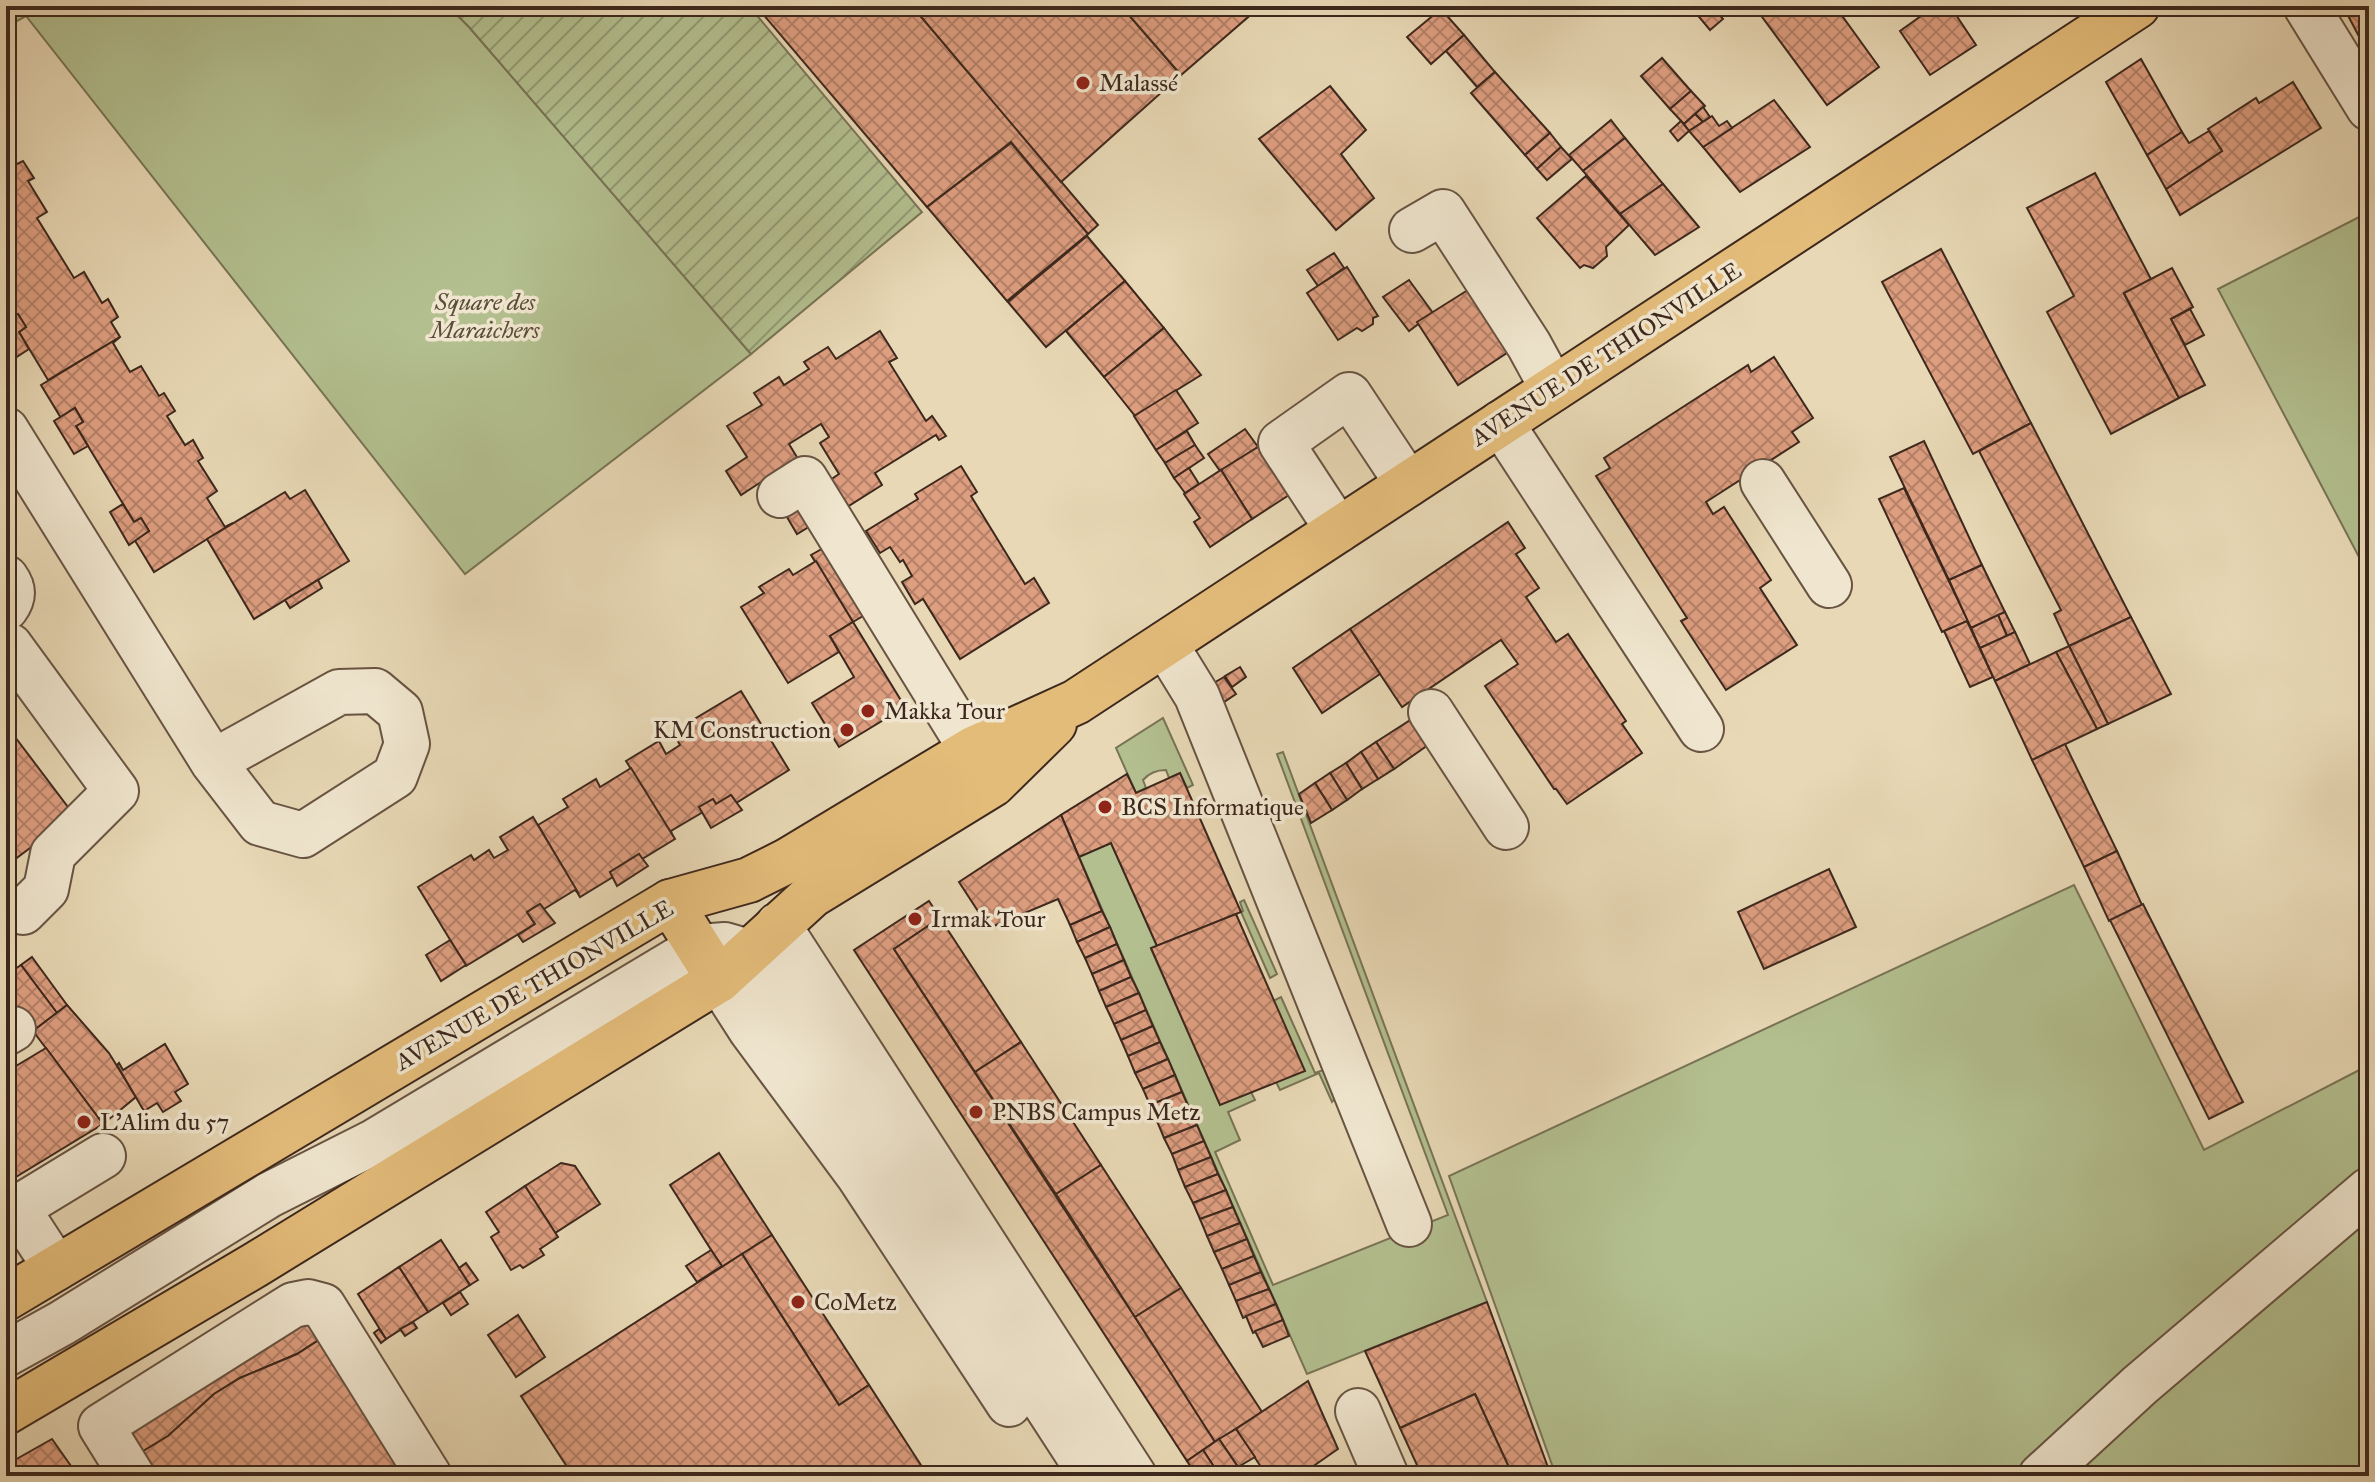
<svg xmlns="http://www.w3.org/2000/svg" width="2375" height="1482" font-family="'IM FELL Great Primer',serif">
  <defs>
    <pattern id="garden-furrows" width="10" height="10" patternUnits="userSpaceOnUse" patternTransform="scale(2)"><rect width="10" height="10" fill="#b3bf8f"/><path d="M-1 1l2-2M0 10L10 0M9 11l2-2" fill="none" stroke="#939b74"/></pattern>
    <pattern id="building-cross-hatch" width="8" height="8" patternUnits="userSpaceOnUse" patternTransform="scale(2)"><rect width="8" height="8" fill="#de9e80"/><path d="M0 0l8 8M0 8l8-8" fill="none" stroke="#b58168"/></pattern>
  </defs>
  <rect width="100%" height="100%" fill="#e8d8b5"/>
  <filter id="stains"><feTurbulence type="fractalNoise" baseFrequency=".0025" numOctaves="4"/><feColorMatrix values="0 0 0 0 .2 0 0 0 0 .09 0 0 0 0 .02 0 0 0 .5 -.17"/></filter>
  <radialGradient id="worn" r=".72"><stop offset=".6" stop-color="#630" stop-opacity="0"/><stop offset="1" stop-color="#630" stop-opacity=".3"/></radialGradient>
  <g fill="#b3bf8f" stroke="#787456" stroke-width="2">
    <polygon points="6,6 448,6 469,27 751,354 465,574 26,16 6,27"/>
    <polygon points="2369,212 2369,576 2218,289"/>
    <path d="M 1163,718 L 1193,785 L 1187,788 L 1180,773 L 1169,778 L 1166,770 C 1157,770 1149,773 1143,780 L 1146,788 L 1136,793 L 1116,748 Z"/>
    <polygon points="1283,752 1487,1302 1307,1374 1079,857 1111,843 1157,946 1151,949 1220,1104 1251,1092 1255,1100 1228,1112 1240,1140 1215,1152 1273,1285 1448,1215 1277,754"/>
    <polygon points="2074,885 2204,1150 2369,1065 2369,1476 1556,1476 1449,1176"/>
    <polygon points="1244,900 1277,974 1270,978 1241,912 1243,911 1240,902"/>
    <polygon points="1281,997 1315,1073 1329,1068 1338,1095 1332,1102 1319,1073 1280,1090 1276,1082 1304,1071 1273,1001"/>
  </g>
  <polygon fill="url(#garden-furrows)" stroke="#787456" stroke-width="2" points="448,6 749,6 922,212 751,354 469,27"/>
  <g fill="url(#building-cross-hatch)" stroke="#3d281d" stroke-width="2">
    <polygon points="756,6 912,6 1098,225 1088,234 1011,142 927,207"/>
    <polygon points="912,6 1121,6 1181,75 1061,182"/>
    <polygon points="1121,6 1261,6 1181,75"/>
    <polygon points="1690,6 1712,6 1723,19 1710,30"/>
    <polygon points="1754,6 1835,6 1879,67 1827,105"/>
    <polygon points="1935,6 1950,6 1976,45 1930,75 1900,31"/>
    <polygon points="2343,6 2369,6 2369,48 2367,44 2364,46"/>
    <polygon points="1441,9 1464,35 1431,64 1407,37"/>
    <polygon points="1464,35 1495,72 1477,87 1446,51"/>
    <polygon points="1662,58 1691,91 1670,109 1641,76"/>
    <polygon points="2141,59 2182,132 2147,155 2106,82"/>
    <polygon points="1495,72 1550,133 1525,155 1471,93"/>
    <polygon points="2293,82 2321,128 2180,215 2166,189 2222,151 2208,129 2256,98 2259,103"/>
    <polygon points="1330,86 1366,130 1341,154 1374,198 1336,230 1259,139"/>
    <polygon points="1691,91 1705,106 1684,124 1670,109"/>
    <polygon points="1774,100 1810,147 1740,192 1703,147"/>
    <polygon points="1703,107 1710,117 1703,122 1695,114"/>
    <polygon points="1695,114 1703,122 1689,131 1684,124"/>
    <polygon points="1712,116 1719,126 1727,121 1732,128 1703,147 1689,131"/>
    <polygon points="1611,120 1625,138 1583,171 1569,155"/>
    <polygon points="1681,121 1689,131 1678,141 1670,131"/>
    <polygon points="2209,131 2222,151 2166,189 2147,155 2182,132 2189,143"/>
    <polygon points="1550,133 1561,147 1537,169 1525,155"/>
    <polygon points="1625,138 1663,184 1620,214 1583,171"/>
    <polygon points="1011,143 1088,234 1007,301 927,207"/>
    <polygon points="1561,147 1572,159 1547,180 1537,169"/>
    <polygon points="6,150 15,165 23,161 34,178 28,181 47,212 37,218 74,278 84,272 102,303 108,299 118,317 111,322 120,337 48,380 19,332 26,327 18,314 6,321"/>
    <polygon points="2095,173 2151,279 2124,294 2179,398 2111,434 2047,312 2074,296 2027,208"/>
    <polygon points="1586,176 1629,225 1606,247 1607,256 1593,268 1584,265 1580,268 1537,218"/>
    <polygon points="1663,184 1699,227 1655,255 1620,214"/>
    <polygon points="1087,236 1125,281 1046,347 1008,302"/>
    <polygon points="1941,249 2031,423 1973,454 1882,282"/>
    <polygon points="1334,253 1344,268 1318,286 1307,270"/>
    <polygon points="1347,267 1378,316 1373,318 1373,324 1362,331 1357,328 1338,340 1307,293"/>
    <polygon points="2172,268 2193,307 2171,319 2205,385 2179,398 2124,293"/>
    <polygon points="1409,280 1433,313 1409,331 1383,297"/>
    <polygon points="1125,281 1164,328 1104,377 1066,331"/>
    <polygon points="1471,288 1513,349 1458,385 1417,322"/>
    <polygon points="2190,309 2204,335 2185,345 2171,319"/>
    <polygon points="18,314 26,327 19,332 29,349 15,358 6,342 6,321"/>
    <polygon points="1164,328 1201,375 1135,416 1104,377"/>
    <polygon points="880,331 897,358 889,362 926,421 932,416 946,436 939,440 936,435 875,473 882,485 847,507 830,480 839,474 820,443 829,437 821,424 789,444 798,459 789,464 766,489 761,482 741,495 726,471 747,457 727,426 762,405 754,393 779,377 784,385 809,369 804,362 828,347 836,359"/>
    <polygon points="120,337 113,343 130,372 141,366 159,396 164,393 175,411 167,416 185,445 193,440 203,458 198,461 217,491 207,498 225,527 233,523 154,572 134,539 149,531 141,518 134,522 88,446 76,426 83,422 75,408 61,418 41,385"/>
    <polygon points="1774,357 1813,418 1792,432 1799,442 1706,502 1713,514 1724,507 1771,580 1760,588 1797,645 1726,690 1681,621 1687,618 1596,476 1610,468 1604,458 1748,365 1751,372"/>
    <polygon points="1176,390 1198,423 1156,450 1134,416"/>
    <polygon points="75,408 83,422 76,426 88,446 74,454 54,421"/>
    <polygon points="2031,423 2131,617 2069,646 2054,614 2061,610 1979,451"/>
    <polygon points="1245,429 1258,447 1220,471 1208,454"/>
    <polygon points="1187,431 1195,445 1165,463 1156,450"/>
    <polygon points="1924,441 1982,565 1949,580 1890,457"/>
    <polygon points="1195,445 1204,458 1174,478 1165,463"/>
    <polygon points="1258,447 1289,495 1252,519 1221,470"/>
    <polygon points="961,466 977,492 971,496 1025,584 1034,578 1049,603 960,659 923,599 915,604 902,582 912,576 903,560 900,562 890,547 880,553 866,531 918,499 915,494"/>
    <polygon points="1189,468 1199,484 1185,493 1174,478"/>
    <polygon points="1221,470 1252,519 1210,547 1194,522 1200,518 1184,494"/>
    <polygon points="1904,488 1968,621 1942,632 1879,499"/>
    <polygon points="305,490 349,561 254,619 207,539 285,492 290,499"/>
    <polygon points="798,501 812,525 797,534 784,512"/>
    <polygon points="123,504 134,522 141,518 149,531 129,545 110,512"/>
    <polygon points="1508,522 1525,548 1516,554 1539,588 1526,597 1556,642 1568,634 1626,721 1622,724 1642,753 1567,804 1556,789 1554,789 1485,686 1518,664 1501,640 1402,707 1350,629"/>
    <polygon points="827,546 868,613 853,622 811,555"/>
    <polygon points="816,561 853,622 830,636 839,652 788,683 741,607 764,593 759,587 789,569 793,575"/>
    <polygon points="1982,565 2005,612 1971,628 1949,580"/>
    <polygon points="318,580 322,588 290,608 285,600"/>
    <polygon points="2005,612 2015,632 2007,636 1998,615"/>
    <polygon points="1998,615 2007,636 1980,648 1971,628"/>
    <polygon points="2131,617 2171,694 2108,724 2069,646"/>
    <polygon points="1967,621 1993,677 1970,687 1944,631"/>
    <polygon points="853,622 905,707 839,747 812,703 854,677 830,636"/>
    <polygon points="1350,629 1380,674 1322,713 1293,668"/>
    <polygon points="2015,632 2030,664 1995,681 1980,648"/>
    <polygon points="2069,646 2108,724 2097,729 2056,652"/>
    <polygon points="2056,652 2097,729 2032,760 1995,681"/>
    <polygon points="1240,667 1246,677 1232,687 1225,676"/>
    <polygon points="1224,677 1236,694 1224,702 1212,684"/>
    <polygon points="741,691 789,770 736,803 731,795 716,804 713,799 699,807 703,812 671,831 673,837 626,761 659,741 666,754 680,745 676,738 691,729 688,723"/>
    <polygon points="1412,719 1428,745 1394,769 1376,742"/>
    <polygon points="6,725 74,815 6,866"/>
    <polygon points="1376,742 1394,769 1378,779 1361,752"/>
    <polygon points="2065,744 2117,851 2084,867 2032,760"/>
    <polygon points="1361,752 1378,779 1362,789 1346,763"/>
    <polygon points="1346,763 1362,789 1347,800 1330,773"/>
    <polygon points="631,768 675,839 642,859 639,854 610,872 613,877 580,897 538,825 568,807 563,799 596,779 600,787"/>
    <polygon points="1180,773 1241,912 1157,946 1111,843 1079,857 1061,815 1127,774 1136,793"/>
    <polygon points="1330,773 1347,800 1332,810 1315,783"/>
    <polygon points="1315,783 1332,810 1311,823 1299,794"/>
    <polygon points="731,795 742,810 711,828 699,807 713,799 716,804"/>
    <polygon points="1061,815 1102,911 1070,925 1058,899 989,928 959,882"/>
    <polygon points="533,817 579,894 575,890 544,909 540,904 527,912 535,924 466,966 418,887 471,855 474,860 489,850 494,858 508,850 500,837"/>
    <polygon points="2117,851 2142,905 2109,921 2084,867"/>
    <polygon points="639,854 648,866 617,886 610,872"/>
    <polygon points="1829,869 1856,927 1764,969 1738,912"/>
    <polygon points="929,901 940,918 894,949 1216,1441 1187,1461 854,950"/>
    <polygon points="540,904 555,923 523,942 518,935 535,924 527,912"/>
    <polygon points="2143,904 2243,1102 2209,1119 2110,920"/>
    <polygon points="1102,911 1110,927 1077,942 1070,925"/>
    <polygon points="1236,914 1305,1071 1220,1105 1151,948"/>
    <polygon points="940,918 1021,1042 975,1072 894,949"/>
    <polygon points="1110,927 1117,944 1085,958 1077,942"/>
    <polygon points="450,940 466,965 441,981 426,955"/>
    <polygon points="1117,944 1124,960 1092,974 1085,958"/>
    <polygon points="32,957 67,1005 57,1013 21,965"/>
    <polygon points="1124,960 1131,977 1099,991 1092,974"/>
    <polygon points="21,965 57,1013 33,1031 6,994 6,975"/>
    <polygon points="1131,977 1139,993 1106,1007 1099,991"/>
    <polygon points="1139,993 1146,1010 1114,1024 1106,1007"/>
    <polygon points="67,1005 109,1053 136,1097 103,1124 33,1031"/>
    <polygon points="1146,1010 1153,1026 1121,1040 1114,1024"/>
    <polygon points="1153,1026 1160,1042 1128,1056 1121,1040"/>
    <polygon points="1021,1042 1101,1165 1056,1194 975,1072"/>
    <polygon points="1160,1042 1168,1059 1135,1073 1128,1056"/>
    <polygon points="165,1044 188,1084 175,1092 181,1101 163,1112 157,1103 144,1111 117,1065 119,1063 123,1070"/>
    <polygon points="46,1048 103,1124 6,1183 6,1072"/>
    <polygon points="1168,1059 1175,1075 1143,1089 1135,1073"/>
    <polygon points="1175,1075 1182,1092 1150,1105 1143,1089"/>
    <polygon points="1182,1092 1189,1108 1157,1121 1150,1105"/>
    <polygon points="1189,1108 1197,1125 1164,1138 1157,1121"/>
    <polygon points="1197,1125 1204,1141 1172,1154 1164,1138"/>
    <polygon points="1204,1141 1211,1157 1178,1170 1172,1154"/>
    <polygon points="719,1153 772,1235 722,1267 670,1185"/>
    <polygon points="1211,1157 1218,1174 1185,1187 1178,1170"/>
    <polygon points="561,1163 575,1166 600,1204 555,1233 525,1186"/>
    <polygon points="1101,1165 1181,1288 1135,1317 1056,1194"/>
    <polygon points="1218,1174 1226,1190 1193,1203 1185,1187"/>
    <polygon points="525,1186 558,1237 540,1249 544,1255 523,1268 520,1265 511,1270 491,1237 499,1232 486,1212"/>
    <polygon points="1226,1190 1233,1207 1200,1219 1193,1203"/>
    <polygon points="1233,1207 1240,1223 1207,1236 1200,1219"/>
    <polygon points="1240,1223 1247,1239 1214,1252 1207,1236"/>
    <polygon points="772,1235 869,1385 839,1405 742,1254"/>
    <polygon points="1247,1239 1254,1256 1222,1269 1214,1252"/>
    <polygon points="441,1240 470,1285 428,1312 399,1267"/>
    <polygon points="711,1250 722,1266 697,1282 686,1266"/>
    <polygon points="742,1254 839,1405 869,1385 928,1476 573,1476 521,1396"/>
    <polygon points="1254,1256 1261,1272 1229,1285 1222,1269"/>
    <polygon points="466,1263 478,1280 470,1285 459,1268"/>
    <polygon points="399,1267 428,1312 386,1339 358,1294"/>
    <polygon points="1261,1272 1269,1289 1236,1301 1229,1285"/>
    <polygon points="1181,1288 1262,1412 1215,1442 1135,1317"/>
    <polygon points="1269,1289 1276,1304 1243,1318 1236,1301"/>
    <polygon points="460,1292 468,1304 451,1315 443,1303"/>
    <polygon points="1487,1302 1549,1470 1537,1476 1513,1476 1475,1394 1400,1428 1365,1351"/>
    <polygon points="1276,1304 1283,1320 1253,1333 1246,1316"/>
    <polygon points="310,1313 325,1336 297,1354 240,1378 214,1394 168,1436 140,1453 125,1430"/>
    <polygon points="518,1315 545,1357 516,1377 488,1335"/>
    <polygon points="1283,1320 1289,1336 1263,1347 1255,1331"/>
    <polygon points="413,1322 417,1328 405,1336 400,1329"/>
    <polygon points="379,1329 386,1339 381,1343 374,1333"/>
    <polygon points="325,1336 408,1468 397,1476 155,1476 140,1453 168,1436 214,1394 240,1378 297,1354"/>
    <polygon points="1308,1381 1338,1449 1299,1476 1267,1476 1236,1429"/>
    <polygon points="1475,1394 1513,1476 1422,1476 1400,1428"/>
    <polygon points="1236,1429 1255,1457 1238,1467 1219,1439"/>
    <polygon points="52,1439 78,1476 6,1476 6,1465"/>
    <polygon points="1219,1439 1238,1467 1223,1476 1220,1476 1203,1450"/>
    <polygon points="1203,1450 1220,1476 1197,1476 1187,1461"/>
  </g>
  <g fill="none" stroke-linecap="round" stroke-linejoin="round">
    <g stroke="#685443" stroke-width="48">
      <g id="minor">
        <polyline points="2306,6 2369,108"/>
        <polyline points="1412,230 1443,212 1529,345 1553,389"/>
        <polyline points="1501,423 1701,729"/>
        <polyline points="6,430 213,762 260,823 303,835 395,776 407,744 400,712 375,691 339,692 213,762"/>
        <polyline points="1763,482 1829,585"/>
        <polyline points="780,495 805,479 992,783"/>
        <polyline points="1338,530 1281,443 1349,395 1408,484"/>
        <path d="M 6,578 C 14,589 14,597 6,608"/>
        <polyline points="1165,644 1197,696 1409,1224"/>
        <polyline points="6,649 10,646 116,791 53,854 46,889 23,912"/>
        <polyline points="1431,712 1506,827"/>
        <polyline points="778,925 1134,1476"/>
        <polyline points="719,980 751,1030 859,1176 1009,1404"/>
        <polyline points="6,1033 13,1029"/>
        <polyline points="17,1208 56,1268"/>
        <polyline points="6,1215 103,1156"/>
        <polyline points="6,1354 62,1323 269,1195 372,1143 699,947 725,945 749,952 787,1006 1092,1476"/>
        <polyline points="1358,1411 1386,1476"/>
        <polyline points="132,1476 101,1426 293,1305 308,1302 323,1306 429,1476"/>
        <polyline points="2041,1476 2140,1385 2369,1190"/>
      </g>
    </g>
    <g stroke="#3d281d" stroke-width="48">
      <g id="major">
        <polyline points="670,902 719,980"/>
        <polyline points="6,1298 670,902 749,880 787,861 973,749 1076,702 2137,6"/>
        <polyline points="6,1412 255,1265 719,980 812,895 993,784 1054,724"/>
      </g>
    </g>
    <use href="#minor" stroke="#f0e6cf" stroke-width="44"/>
    <use href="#major" stroke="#e4bc7a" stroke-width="44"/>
  </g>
  <g fill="#8f2418" stroke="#f0e6cf" stroke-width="3">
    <circle cx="1083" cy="83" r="8"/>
    <circle cx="868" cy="711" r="8"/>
    <circle cx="847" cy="730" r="8"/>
    <circle cx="1105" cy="807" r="8"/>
    <circle cx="915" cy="919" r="8"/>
    <circle cx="976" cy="1112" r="8"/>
    <circle cx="84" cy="1122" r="8"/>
    <circle cx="798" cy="1302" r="8"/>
  </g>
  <g text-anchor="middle" stroke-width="7" stroke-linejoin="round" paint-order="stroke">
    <g font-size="24" fill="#3d281d" stroke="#f0e6cf" text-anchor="start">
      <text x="1099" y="91">Malassé</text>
      <text x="884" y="719">Makka Tour</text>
      <text x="831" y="738" text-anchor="end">KM Construction</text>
      <text x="1121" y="815">BCS Informatique</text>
      <text x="931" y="927">Irmak Tour</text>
      <text x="992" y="1120">PNBS Campus Metz</text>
      <text x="100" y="1130">L'Alim du 57</text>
      <text x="814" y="1310">CoMetz</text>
    </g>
    <g font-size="24" font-style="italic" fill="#5a4e3a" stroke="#f0e6cf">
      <text x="485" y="310">Square des<tspan x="485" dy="28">Maraichers</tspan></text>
    </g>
    <g font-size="24" fill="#3d281d" stroke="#f0e6cf">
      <text transform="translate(1606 354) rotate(-33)" y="8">AVENUE DE THIONVILLE</text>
      <text transform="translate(534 985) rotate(-30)" y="8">AVENUE DE THIONVILLE</text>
    </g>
  </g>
  <rect width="2375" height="1482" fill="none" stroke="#e8d8b5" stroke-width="32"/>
  <rect x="8" y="8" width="2359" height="1466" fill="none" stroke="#3d281d" stroke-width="4"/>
  <rect x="16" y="16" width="2343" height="1450" fill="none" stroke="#3d281d" stroke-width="2"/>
  <rect width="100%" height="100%" filter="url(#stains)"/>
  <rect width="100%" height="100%" fill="url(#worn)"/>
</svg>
